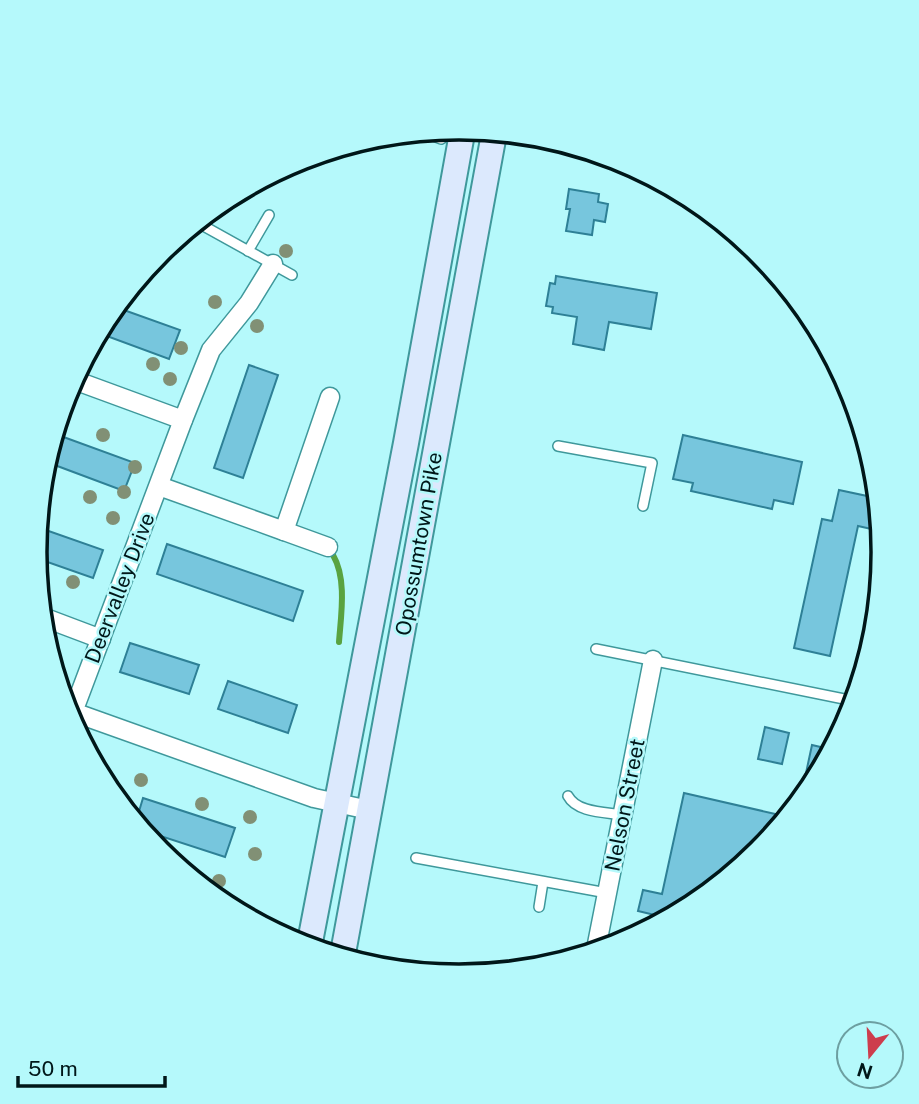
<svg xmlns="http://www.w3.org/2000/svg" width="919" height="1104" font-family="'Public Sans',sans-serif">
  <rect width="100%" height="100%" fill="#b5f9fb"/>
  <g fill="none" stroke-linecap="round" stroke-linejoin="round">
    <path stroke="#59a340" stroke-width="6" d="M 333,555 C 347,579 341,615 339,642"/>
  </g>
  <g fill="#77c6dd" stroke="#2e8096" stroke-width="2">
    <polygon points="569,189 599,194 598,202 608,204 605,222 594,220 592,235 566,231 570,209 566,209"/>
    <polygon points="556,276 657,293 651,329 609,322 604,350 573,344 577,317 552,313 553,307 546,306 550,283 555,284"/>
    <polygon points="121,309 180,330 169,359 104,335"/>
    <polygon points="249,365 278,375 243,478 214,468"/>
    <polygon points="58,435 135,463 124,491 52,464"/>
    <polygon points="683,435 802,462 793,504 774,500 772,509 691,491 693,483 673,479"/>
    <polygon points="839,490 872,497 873,495 880,531 858,526 830,656 794,648 822,519 832,521"/>
    <polygon points="40,528 103,550 93,578 36,558 35,552"/>
    <polygon points="167,544 303,591 293,621 157,574"/>
    <polygon points="130,643 199,665 189,694 120,672"/>
    <polygon points="228,681 297,705 288,733 218,709"/>
    <polygon points="765,727 789,733 782,764 758,759"/>
    <polygon points="812,745 829,749 803,787"/>
    <polygon points="684,793 784,816 759,852 658,920 659,916 638,911 643,890 662,894"/>
    <polygon points="143,798 235,828 225,857 145,831 137,818"/>
  </g>
  <g fill="none" stroke-linecap="round" stroke-linejoin="round">
    <g stroke="#3f989b" stroke-width="12">
      <g id="service">
        <polyline points="428,134 441,139 458,129"/>
        <polyline points="200,224 292,275"/>
        <polyline points="248,251 269,215"/>
        <polyline points="558,446 652,463 643,506"/>
        <polyline points="596,649 854,701"/>
        <path d="M 568,796 C 577,813 606,812 623,815"/>
        <polyline points="416,858 607,893"/>
        <polyline points="539,907 543,882"/>
      </g>
    </g>
    <g stroke="#3f989b" stroke-width="21">
      <g id="minor">
        <polyline points="273,264 249,303 211,350 183,420 73,712 314,798 369,810"/>
        <polyline points="74,380 183,420"/>
        <polyline points="159,486 284,531 330,397"/>
        <polyline points="284,531 328,547"/>
        <polyline points="48,619 101,639"/>
        <polyline points="596,949 653,660"/>
      </g>
    </g>
    <g stroke="#3f989b" stroke-width="28">
      <g id="secondary">
        <polyline points="309,947 406,443 463,128"/>
        <polyline points="343,953 494,134"/>
      </g>
    </g>
    <use href="#service" stroke="#fff" stroke-width="9"/>
    <use href="#minor" stroke="#fff" stroke-width="18"/>
    <use href="#secondary" stroke="#dce9fd" stroke-width="24"/>
  </g>
  <g fill="#819075">
    <circle cx="286" cy="251" r="7"/>
    <circle cx="215" cy="302" r="7"/>
    <circle cx="257" cy="326" r="7"/>
    <circle cx="181" cy="348" r="7"/>
    <circle cx="153" cy="364" r="7"/>
    <circle cx="170" cy="379" r="7"/>
    <circle cx="103" cy="435" r="7"/>
    <circle cx="135" cy="467" r="7"/>
    <circle cx="124" cy="492" r="7"/>
    <circle cx="90" cy="497" r="7"/>
    <circle cx="113" cy="518" r="7"/>
    <circle cx="73" cy="582" r="7"/>
    <circle cx="141" cy="780" r="7"/>
    <circle cx="202" cy="804" r="7"/>
    <circle cx="250" cy="817" r="7"/>
    <circle cx="255" cy="854" r="7"/>
    <circle cx="219" cy="881" r="7"/>
  </g>
  <g text-anchor="middle" stroke-width="5" stroke-linejoin="round" paint-order="stroke">
    <g font-size="21" fill="#001719" stroke="#b5f9fb">
      <text transform="translate(419 544) rotate(-80)" y="7">Opossumtown Pike</text>
      <text transform="translate(120 588) rotate(-69)" y="7">Deervalley Drive</text>
      <text transform="translate(625 805) rotate(-79)" y="7">Nelson Street</text>
    </g>
  </g>
  <path d="M0 0H919V1104H0ZM47 552a412 412 0 1 1 824 0a412 412 0 1 1-824 0Z" fill="#b5f9fb" fill-rule="evenodd"/>
  <path fill="none" stroke="#001719" stroke-width="3.5" d="M47 552a412 412 0 1 1 824 0a412 412 0 1 1-824 0Z"/>
  <g transform="translate(870 1055) rotate(198)"><circle r="33" fill="#b5f9fb" stroke="#6d9fa1" stroke-width="2"/>
  <path d="M0-5L12 26L0 18L-12 26Z" fill="#cd3d4d"/>
  <text y="-10" font-size="19" font-weight="bold" text-anchor="middle" fill="#001719">N</text>
  </g>
  <path d="M18 1076v10h147v-10" fill="none" stroke="#001719" stroke-width="3.5"/>
  <text x="28" y="1076" font-size="21" fill="#001719" stroke="#b5f9fb" stroke-width="5" paint-order="stroke">50 m</text>
</svg>
